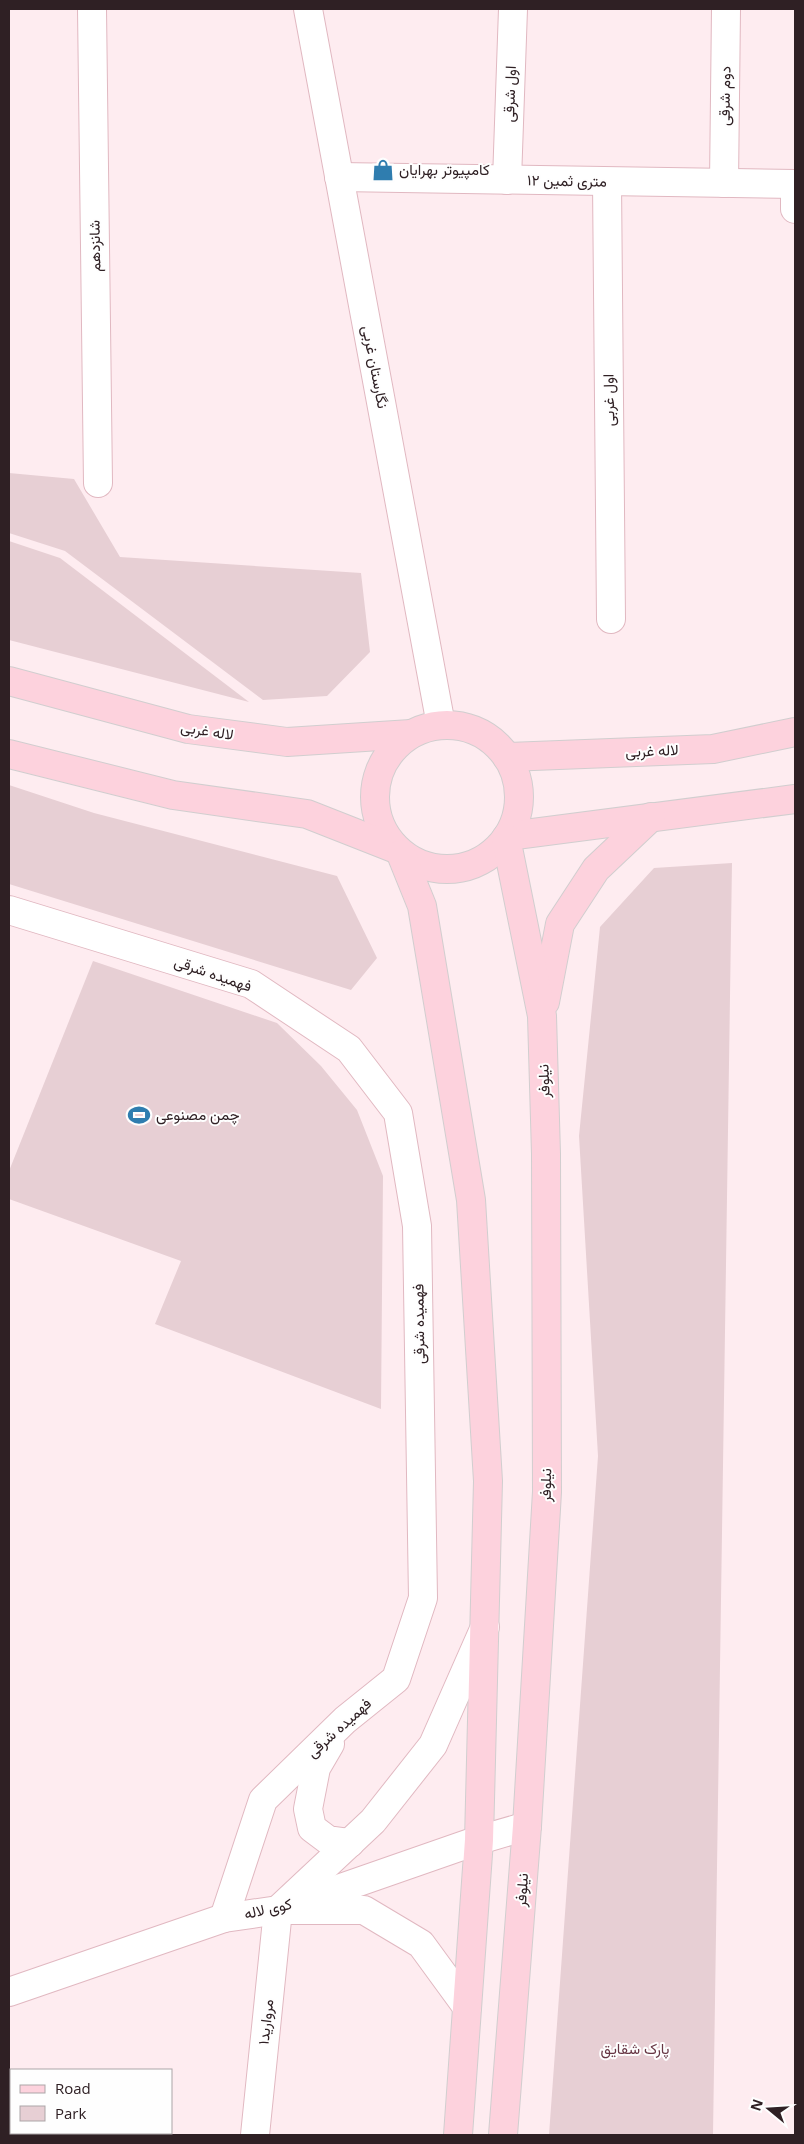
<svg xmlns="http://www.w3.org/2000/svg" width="804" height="2144" font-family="'Open Sans',Vazirmatn,sans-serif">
  <rect width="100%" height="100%" fill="#feecf0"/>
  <g fill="#e7cfd4">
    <polygon points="9,473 74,479 120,557 361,573 370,652 327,696 263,700 65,551 9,533"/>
    <polygon points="9,541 60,558 249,702 9,640"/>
    <polygon points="9,785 94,813 337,876 377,958 351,990 9,884"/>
    <polygon points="732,863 713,2135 549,2135 598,1456 579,1136 600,927 654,868"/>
    <polygon points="93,961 277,1023 321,1066 357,1110 383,1176 381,1409 155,1324 181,1261 9,1199 9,1171"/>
  </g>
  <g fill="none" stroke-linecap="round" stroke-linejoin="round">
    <g stroke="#e1b8c1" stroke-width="30">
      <g id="minor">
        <polyline points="92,9 98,483"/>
        <polyline points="308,9 441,725"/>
        <polyline points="339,177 795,184"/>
        <polyline points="507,180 513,9"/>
        <polyline points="607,182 611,619"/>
        <polyline points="724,183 726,9"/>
        <polyline points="795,184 795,209"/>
        <polyline points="9,910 251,984 349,1049 398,1113 417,1226 423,1598 396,1679 345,1720 263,1800 224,1918"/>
        <polyline points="330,1744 316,1768 308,1809 312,1828 328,1840 350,1843"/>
        <polyline points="9,1992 224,1918 278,1910 479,1840 527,1826"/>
        <polyline points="467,2007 421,1944 364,1910 278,1910 373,1821 433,1745 485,1627"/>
        <polyline points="255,2135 278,1910"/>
      </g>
    </g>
    <g stroke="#d1cecf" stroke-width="30">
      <g id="major">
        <polyline points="9,681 188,729 287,742 411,734"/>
        <circle cx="447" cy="797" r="72"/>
        <polyline points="9,754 173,795 307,814 396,849"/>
        <polyline points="507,757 713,749 795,732"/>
        <polyline points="508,836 795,799"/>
        <polyline points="401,854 422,906 471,1200 488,1481 479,1840 458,2135"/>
        <polyline points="545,1002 560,924 596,869 651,817"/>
        <polyline points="503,2135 527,1826 547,1492 546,1154 542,1016 506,838"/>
      </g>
    </g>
    <use href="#minor" stroke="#fff" stroke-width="28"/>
    <use href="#major" stroke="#fdd2dd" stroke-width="28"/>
  </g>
  <defs>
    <g id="shop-bare" transform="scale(1.725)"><path d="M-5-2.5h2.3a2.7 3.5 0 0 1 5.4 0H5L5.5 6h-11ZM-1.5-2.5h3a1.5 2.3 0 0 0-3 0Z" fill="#2f7daf" stroke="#fefefe" stroke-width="2.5" paint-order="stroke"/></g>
    <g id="stadium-bare" transform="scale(1.725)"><path d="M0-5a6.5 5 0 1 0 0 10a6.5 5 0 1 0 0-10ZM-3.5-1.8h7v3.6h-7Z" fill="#2f7daf" stroke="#fefefe" stroke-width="2.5" paint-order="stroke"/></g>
  </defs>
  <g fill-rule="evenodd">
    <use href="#shop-bare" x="383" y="170"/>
    <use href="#stadium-bare" x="139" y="1115"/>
  </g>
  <g text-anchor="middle" stroke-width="4" stroke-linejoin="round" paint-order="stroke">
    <g font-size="15" fill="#2f2024" stroke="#fefefe">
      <text transform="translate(510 94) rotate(-88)" y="5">اول شرقی</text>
      <text transform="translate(725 96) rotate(-89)" y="5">دوم شرقی</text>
      <text transform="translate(567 181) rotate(1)" y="5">۱۲ متری ثمین</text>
      <text transform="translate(95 246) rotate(-91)" y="5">شانزدهم</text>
      <text transform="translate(375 367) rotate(79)" y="5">نگارستان غربی</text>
      <text transform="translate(609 400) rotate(-91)" y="5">اول غربی</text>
      <text transform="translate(207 731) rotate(9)" y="5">لاله غربی</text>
      <text transform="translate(652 751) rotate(-2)" y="5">لاله غربی</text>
      <text transform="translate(213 974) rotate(19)" y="5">فهمیده شرقی</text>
      <text transform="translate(544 1081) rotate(-92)" y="5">نیلوفر</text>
      <text transform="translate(419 1324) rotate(-91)" y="5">فهمیده شرقی</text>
      <text transform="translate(546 1485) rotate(-89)" y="5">نیلوفر</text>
      <text transform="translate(339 1728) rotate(-42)" y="5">فهمیده شرقی</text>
      <text transform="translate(522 1890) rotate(-86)" y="5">نیلوفر</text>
      <text transform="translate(268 1909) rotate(-13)" y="5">کوی لاله</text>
      <text transform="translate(266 2022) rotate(-84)" y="5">مروارید۱</text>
    </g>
    <g font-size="15" fill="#2f2024" stroke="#fefefe" text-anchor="start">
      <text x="399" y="175">کامپیوتر بهرایان</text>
      <text x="156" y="1120">چمن مصنوعی</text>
    </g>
    <g font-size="15" fill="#673644" stroke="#fefefe">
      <text x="635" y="2054">پارک شقایق</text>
    </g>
  </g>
  <rect width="804" height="2144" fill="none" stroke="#2f2024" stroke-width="20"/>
  <rect x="10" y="2069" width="162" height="65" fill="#fefefe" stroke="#aba5a7"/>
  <rect x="20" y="2085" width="25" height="8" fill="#fdd2dd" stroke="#aba5a7"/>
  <text x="55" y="2094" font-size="15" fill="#2f2024">Road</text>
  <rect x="20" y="2106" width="25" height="15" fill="#e7cfd4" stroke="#aba5a7"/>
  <text x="55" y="2119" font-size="15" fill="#2f2024">Park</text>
  <g transform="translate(769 2109) rotate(288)" stroke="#fefefe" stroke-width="4" paint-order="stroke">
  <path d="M0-4L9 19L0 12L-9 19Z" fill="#2f2024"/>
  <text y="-8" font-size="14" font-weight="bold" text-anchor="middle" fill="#2f2024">N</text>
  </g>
</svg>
